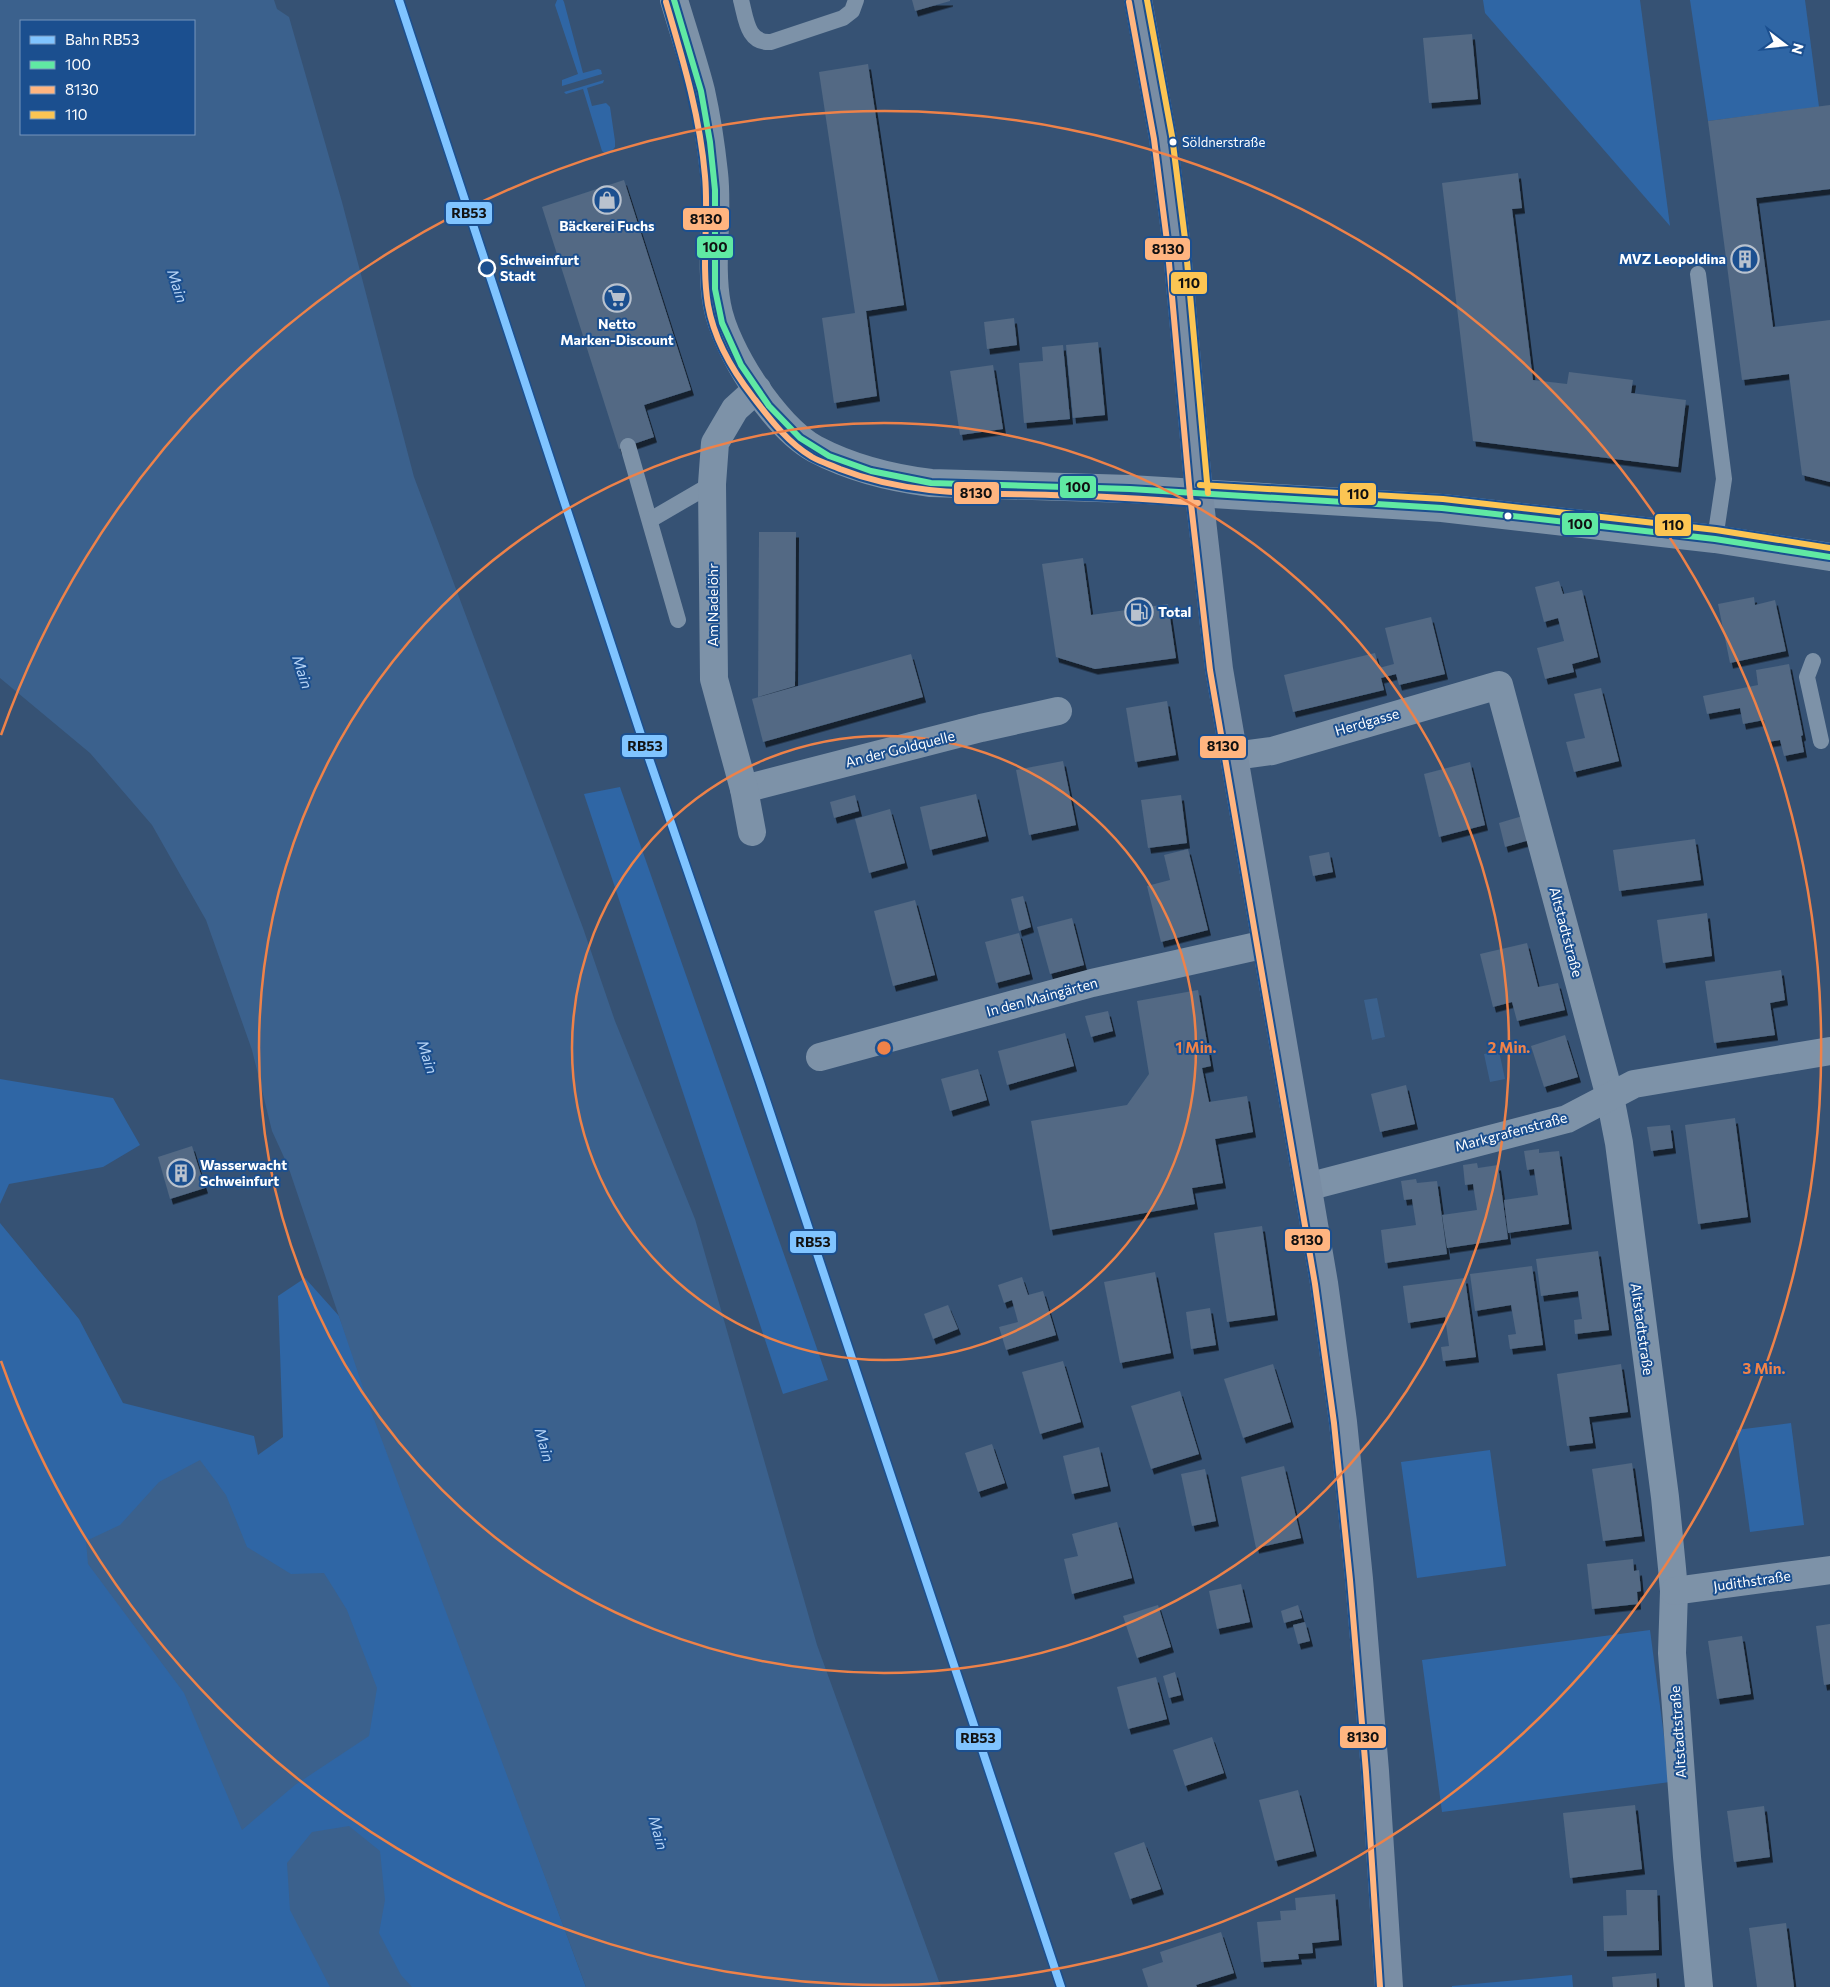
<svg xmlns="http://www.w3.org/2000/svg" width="1830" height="1987" font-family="Commissioner,sans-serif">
  <defs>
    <filter id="shadow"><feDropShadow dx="3" dy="5.5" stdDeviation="0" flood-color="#0009"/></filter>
  </defs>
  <rect width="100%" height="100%" fill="#365274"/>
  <g fill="#2f66a5">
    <polygon points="557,0 563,0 564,2 583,73 598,69 601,70 602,74 562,86 562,80 578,74 555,5"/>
    <polygon points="1483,0 1640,0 1670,226 1485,13"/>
    <polygon points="1690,0 1805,0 1819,107 1708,121"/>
    <polygon points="604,80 603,83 587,88 592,106 606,103 610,107 615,141 615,147 611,152 606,154 602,151 583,89 566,94 564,92"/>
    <polygon points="620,787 828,1380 783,1394 584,794"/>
    <polygon points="0,1079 113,1098 140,1145 103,1167 9,1184 0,1204"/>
    <polygon points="0,1223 79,1319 123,1403 254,1436 258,1455 283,1437 278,1296 305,1278 339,1316 586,1987 0,1987"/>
    <polygon points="1791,1423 1804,1525 1750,1532 1736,1430"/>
    <polygon points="1490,1450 1506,1566 1417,1578 1401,1462"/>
    <polygon points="1650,1630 1670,1782 1442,1812 1422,1660"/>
    <polygon points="1572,1975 1573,1987 1452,1987 1452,1986"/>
  </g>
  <g fill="#3b618d" fill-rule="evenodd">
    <path d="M 0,0 L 274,0 L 277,9 L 289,17 L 342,202 L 414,477 L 583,928 L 615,1021 L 695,1219 L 817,1645 L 941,1987 L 586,1987 L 371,1411 L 288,1166 L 272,1131 L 252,1050 L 206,920 L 152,825 L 90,753 L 0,678 ZM 21,21 L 194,21 L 194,134 L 21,134 Z"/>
    <polygon points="1377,998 1385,1037 1372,1040 1364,1000"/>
    <polygon points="1499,1051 1505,1079 1490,1082 1484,1054"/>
    <polygon points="200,1460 226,1495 247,1547 291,1574 324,1573 347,1610 377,1688 369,1736 295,1785 242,1830 184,1693 88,1564 86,1541 120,1525 159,1482"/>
    <polygon points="349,1826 380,1851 385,1900 379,1933 401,1975 412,1987 330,1987 290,1910 287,1863 312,1832"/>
  </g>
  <g fill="#526984" filter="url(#shadow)">
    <polygon points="912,0 950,0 950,1 915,11"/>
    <polygon points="1472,34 1478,99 1429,103 1423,38"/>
    <polygon points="868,64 904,305 866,311 877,396 834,403 822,318 855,313 819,72"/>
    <polygon points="1830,105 1830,189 1756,198 1773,327 1830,320 1830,482 1802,475 1789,374 1742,380 1708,121"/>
    <polygon points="1518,173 1522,208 1512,209 1533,380 1567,384 1569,372 1633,380 1631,393 1686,400 1678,467 1473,441 1442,183"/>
    <polygon points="624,180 691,390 644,405 654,437 619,449 542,207"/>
    <polygon points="1014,318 1017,345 987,349 984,322"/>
    <polygon points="1098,342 1105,415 1073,418 1066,345"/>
    <polygon points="1063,345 1070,419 1024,423 1019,363 1043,361 1042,347"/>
    <polygon points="993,365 1003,429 960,435 950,371"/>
    <polygon points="759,532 796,532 795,686 758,697"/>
    <polygon points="1083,558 1091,615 1168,604 1176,658 1095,669 1056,657 1042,564"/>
    <polygon points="1559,581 1563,594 1582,590 1598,657 1572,664 1574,672 1545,679 1537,648 1564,641 1558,618 1544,622 1535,587"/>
    <polygon points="1754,597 1755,605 1775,600 1786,651 1730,663 1718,604"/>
    <polygon points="1431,617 1445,674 1399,685 1396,674 1381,678 1384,690 1293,712 1284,675 1375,653 1379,668 1394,664 1385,628"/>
    <polygon points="911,654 923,697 763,742 752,699"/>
    <polygon points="1789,664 1803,735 1801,736 1804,752 1784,756 1780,740 1768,742 1764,720 1743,724 1740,708 1707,714 1703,696 1758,685 1756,670"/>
    <polygon points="1601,688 1619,761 1574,772 1566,742 1585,738 1574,694"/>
    <polygon points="1167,701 1176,755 1135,762 1126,708"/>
    <polygon points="1063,761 1076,825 1029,835 1016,770"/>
    <polygon points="1470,762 1485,825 1439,837 1424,774"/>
    <polygon points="976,794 986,836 930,850 920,807"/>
    <polygon points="855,795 859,811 834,818 830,802"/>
    <polygon points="1181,795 1187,843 1148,848 1141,800"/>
    <polygon points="890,809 905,863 869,873 855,819"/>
    <polygon points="1526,815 1533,839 1505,847 1499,823"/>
    <polygon points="1695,839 1701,880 1619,891 1613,850"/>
    <polygon points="1188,849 1208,930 1161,942 1147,886 1170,880 1164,855"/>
    <polygon points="1329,852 1333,872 1313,876 1309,856"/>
    <polygon points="1023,896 1031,927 1019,931 1011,899"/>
    <polygon points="915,900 935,975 893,986 874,911"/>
    <polygon points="1707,913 1712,956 1663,963 1657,920"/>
    <polygon points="1072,918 1084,965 1050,974 1037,927"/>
    <polygon points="1019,933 1030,974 996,983 985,942"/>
    <polygon points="1527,943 1538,987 1558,983 1565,1010 1517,1021 1512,1002 1493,1007 1480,954"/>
    <polygon points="1781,970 1785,1000 1770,1003 1775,1035 1714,1043 1705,981"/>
    <polygon points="1198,990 1211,1066 1202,1068 1209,1102 1247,1096 1253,1132 1215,1139 1223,1183 1192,1188 1195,1204 1050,1230 1031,1121 1127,1105 1149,1074 1137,1001"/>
    <polygon points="1108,1011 1113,1031 1091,1037 1085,1016"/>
    <polygon points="1065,1033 1074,1066 1007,1085 998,1051"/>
    <polygon points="1565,1035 1578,1077 1544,1087 1531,1046"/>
    <polygon points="978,1069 987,1100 950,1111 941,1079"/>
    <polygon points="1406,1085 1415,1124 1380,1132 1371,1094"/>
    <polygon points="1735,1118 1748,1217 1698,1224 1685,1125"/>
    <polygon points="1670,1125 1673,1148 1651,1151 1647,1127"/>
    <polygon points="192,1146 205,1188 170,1199 158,1157"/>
    <polygon points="1539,1149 1539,1153 1559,1151 1569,1224 1508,1233 1504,1200 1538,1195 1534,1169 1527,1170 1524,1151"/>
    <polygon points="1477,1163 1478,1168 1498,1165 1508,1239 1447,1248 1442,1215 1477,1210 1473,1184 1465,1185 1463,1165"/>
    <polygon points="1416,1179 1417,1183 1437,1181 1447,1254 1385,1263 1381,1230 1416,1225 1412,1199 1404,1200 1401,1181"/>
    <polygon points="1262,1226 1275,1315 1227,1322 1214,1233"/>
    <polygon points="1598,1251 1609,1330 1575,1334 1574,1320 1582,1319 1578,1291 1541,1296 1536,1259"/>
    <polygon points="1532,1266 1543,1345 1510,1349 1508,1335 1516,1334 1511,1305 1475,1311 1470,1274"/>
    <polygon points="1155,1272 1171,1353 1120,1363 1104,1282"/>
    <polygon points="1022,1277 1028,1295 1043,1291 1056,1335 1006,1350 999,1327 1018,1322 1012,1300 1004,1303 998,1285"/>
    <polygon points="1465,1278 1476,1357 1443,1361 1441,1347 1449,1346 1445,1317 1408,1323 1403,1286"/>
    <polygon points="948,1305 958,1329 933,1339 924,1314"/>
    <polygon points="1210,1308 1216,1345 1191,1349 1186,1312"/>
    <polygon points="1063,1361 1081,1422 1040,1434 1022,1372"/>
    <polygon points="1273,1364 1291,1422 1243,1438 1224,1379"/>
    <polygon points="1621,1364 1628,1412 1589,1417 1593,1443 1567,1446 1557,1374"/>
    <polygon points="1180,1391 1199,1454 1151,1469 1131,1406"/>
    <polygon points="992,1444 1005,1483 978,1492 965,1453"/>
    <polygon points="1099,1447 1108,1486 1072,1494 1063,1456"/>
    <polygon points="1632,1463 1642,1536 1603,1541 1592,1469"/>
    <polygon points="1284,1466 1301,1538 1256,1548 1241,1477"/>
    <polygon points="1205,1469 1216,1521 1192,1526 1181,1474"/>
    <polygon points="1117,1522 1132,1578 1072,1594 1064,1559 1078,1556 1072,1534"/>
    <polygon points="1633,1559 1634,1571 1639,1570 1641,1591 1637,1592 1638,1604 1592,1609 1587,1564"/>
    <polygon points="1241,1584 1250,1622 1217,1629 1209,1591"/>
    <polygon points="1158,1605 1171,1647 1137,1658 1123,1616"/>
    <polygon points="1298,1605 1302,1618 1284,1623 1281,1611"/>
    <polygon points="1305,1622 1310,1641 1298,1644 1293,1625"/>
    <polygon points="1830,1624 1830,1684 1824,1685 1816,1626"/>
    <polygon points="1742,1636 1751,1694 1717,1699 1708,1641"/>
    <polygon points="1175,1672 1181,1695 1169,1698 1163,1676"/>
    <polygon points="1156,1677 1167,1719 1128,1729 1117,1687"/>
    <polygon points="1212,1737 1224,1773 1185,1786 1173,1750"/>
    <polygon points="1298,1790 1314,1851 1275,1861 1259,1800"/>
    <polygon points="1635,1805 1642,1869 1570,1878 1563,1813"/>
    <polygon points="1764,1806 1770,1857 1734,1862 1727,1811"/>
    <polygon points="1144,1842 1161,1889 1130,1899 1114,1853"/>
    <polygon points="1626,1890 1657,1890 1659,1950 1604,1951 1603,1916 1627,1915"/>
    <polygon points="1335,1894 1339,1940 1312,1943 1313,1953 1298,1954 1299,1959 1261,1962 1257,1922 1281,1920 1280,1911 1296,1910 1295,1898"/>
    <polygon points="1786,1923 1794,1987 1757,1987 1749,1928"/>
    <polygon points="1221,1932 1234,1973 1196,1985 1197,1987 1148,1987 1142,1969 1163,1962 1160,1952"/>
    <polygon points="1656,1973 1657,1987 1613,1987 1612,1977"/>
  </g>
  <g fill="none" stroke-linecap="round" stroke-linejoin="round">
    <g stroke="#7d92a8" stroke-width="16">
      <path d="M 741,0 C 746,18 747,44 771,42 L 843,18 L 852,11 L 856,0"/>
      <polyline points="1698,274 1724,479 1715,539"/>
      <polyline points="628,446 678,620"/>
      <polyline points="650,520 712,484"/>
      <polyline points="1813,661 1807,677 1821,741"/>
    </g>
    <g stroke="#7d92a8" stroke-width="28">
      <path d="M 674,0 C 683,30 693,60 701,91 C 707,118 711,145 714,173 C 719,217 709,262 717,305 C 725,350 775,427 815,449 C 851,468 891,478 931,483 L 1130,489 L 1442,508 L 1715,539 L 1830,557"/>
      <polyline points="1234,756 1272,751 1499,685 1610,1097 1619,1143 1665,1497 1672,1568 1674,1591 1672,1653 1687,1857 1699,1987"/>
      <polyline points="744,789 981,728 1058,711"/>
      <polyline points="752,832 744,789 714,679 712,484 715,443 735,409 757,389"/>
      <polyline points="820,1057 1092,983 1266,944"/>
      <polyline points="1307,1187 1567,1119 1634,1084 1830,1051"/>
      <polyline points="1674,1591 1830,1570"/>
    </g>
    <polyline stroke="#798da4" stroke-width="28" points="1138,0 1163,138 1176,240 1199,494 1219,669 1324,1283 1343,1422 1359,1579 1375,1771 1389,1987"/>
    <g stroke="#1b4f8f" stroke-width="10">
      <polyline id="bus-1" points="674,0 701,91 710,142 715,190 715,289 722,323 741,365 769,406 800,438 829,456 871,471 931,483 1130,489 1442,508 1715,539 1830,557"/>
    </g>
    <g stroke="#1b4f8f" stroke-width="10">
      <g id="bus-2">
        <path d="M 666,2 C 683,60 700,116 705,176 C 709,219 701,262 708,305 C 714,339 732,370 753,397 C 770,419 787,442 812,457 C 821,462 831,465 840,469 C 909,496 979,493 1051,495 C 1100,496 1149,499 1198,503"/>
        <polyline points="1129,2 1154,139 1167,241 1190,495 1210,670 1315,1284 1334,1423 1350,1580 1366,1772 1380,1987"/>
      </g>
    </g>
    <g stroke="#1b4f8f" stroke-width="10">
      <g id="bus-3">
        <polyline points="1147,0 1172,136 1185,239 1208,493"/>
        <polyline points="1200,485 1443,499 1716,530 1830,548"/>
      </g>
    </g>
    <use href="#bus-1" stroke="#60e9a3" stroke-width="6"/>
    <use href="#bus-2" stroke="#ffb580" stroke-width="6"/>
    <use href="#bus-3" stroke="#fcc553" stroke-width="6"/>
    <g stroke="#1b4f8f" stroke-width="11">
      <polyline id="rail-1" points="399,0 644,744 760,1082 1061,1987"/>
    </g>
    <use href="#rail-1" stroke="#80c4ff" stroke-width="8"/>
  </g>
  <g fill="none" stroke="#ee8249" stroke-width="2.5">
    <circle cx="884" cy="1048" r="312"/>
    <circle cx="884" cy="1048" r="625"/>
    <path d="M1 735A937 937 0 1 1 1 1361"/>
  </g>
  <defs>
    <g id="shop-ring" transform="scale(1.4375)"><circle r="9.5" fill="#1b4f8f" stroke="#b9c2ce" stroke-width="1.5"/><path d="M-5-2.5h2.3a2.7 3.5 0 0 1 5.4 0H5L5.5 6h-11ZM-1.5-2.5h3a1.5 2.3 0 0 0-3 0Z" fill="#b9c2ce"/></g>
    <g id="building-ring" transform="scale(1.4375)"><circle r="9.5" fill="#1b4f8f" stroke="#b9c2ce" stroke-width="1.5"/><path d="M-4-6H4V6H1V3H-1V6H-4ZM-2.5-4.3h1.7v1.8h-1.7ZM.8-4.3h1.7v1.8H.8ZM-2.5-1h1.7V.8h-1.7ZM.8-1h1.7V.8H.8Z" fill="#b9c2ce"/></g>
    <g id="supermarket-ring" transform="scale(1.4375)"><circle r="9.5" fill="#1b4f8f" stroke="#b9c2ce" stroke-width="1.5"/><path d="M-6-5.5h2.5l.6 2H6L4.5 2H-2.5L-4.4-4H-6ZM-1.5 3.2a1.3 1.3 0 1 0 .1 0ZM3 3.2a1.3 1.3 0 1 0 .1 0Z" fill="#b9c2ce"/></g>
    <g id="fuel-ring" transform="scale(1.4375)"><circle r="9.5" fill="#1b4f8f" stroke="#b9c2ce" stroke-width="1.5"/><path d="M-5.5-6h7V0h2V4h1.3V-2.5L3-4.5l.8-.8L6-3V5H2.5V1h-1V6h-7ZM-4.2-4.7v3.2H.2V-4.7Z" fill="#b9c2ce"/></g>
  </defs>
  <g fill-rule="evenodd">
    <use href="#shop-ring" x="607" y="200"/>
    <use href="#building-ring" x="1745" y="259"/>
    <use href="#supermarket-ring" x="617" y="298"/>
    <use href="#fuel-ring" x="1139" y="612"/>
    <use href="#building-ring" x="181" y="1173"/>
  </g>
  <g fill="#fff" stroke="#1b4f8f" stroke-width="2">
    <circle cx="1173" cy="142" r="4.5"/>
    <circle cx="1508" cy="516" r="4.5"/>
  </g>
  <circle fill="#1b4f8f" stroke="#fff" stroke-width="2.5" cx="487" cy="268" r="8"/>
  <g text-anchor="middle" stroke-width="4" stroke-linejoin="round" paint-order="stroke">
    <g font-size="13" fill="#fff" stroke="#1b4f8f" text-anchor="start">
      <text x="1182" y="147">Söldnerstraße</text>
    </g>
    <g font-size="14" font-weight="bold" fill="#fff" stroke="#1b4f8f">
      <text x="607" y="231">Bäckerei Fuchs</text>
      <text x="1726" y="264" text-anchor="end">MVZ Leopoldina</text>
      <text x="617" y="329">Netto<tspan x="617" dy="16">Marken-Discount</tspan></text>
      <text x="1158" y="617" text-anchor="start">Total</text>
      <text x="200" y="1170" text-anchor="start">Wasserwacht<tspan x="200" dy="16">Schweinfurt</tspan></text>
    </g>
    <g font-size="14" font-weight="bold" fill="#fff" stroke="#1b4f8f" text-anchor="start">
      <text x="500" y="265">Schweinfurt<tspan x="500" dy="16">Stadt</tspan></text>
    </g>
    <g font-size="14" fill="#fff" stroke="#1b4f8f">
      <text transform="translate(713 605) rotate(-90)" y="5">Am Nadelöhr</text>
      <text transform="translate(1367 722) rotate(-16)" y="5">Herdgasse</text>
      <text transform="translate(900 749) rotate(-14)" y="5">An der Goldquelle</text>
      <text transform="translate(1566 932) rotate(75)" y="5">Altstadtstraße</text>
      <text transform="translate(1042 997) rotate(-15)" y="5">In den Maingärten</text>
      <text transform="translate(1511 1132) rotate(-15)" y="5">Markgrafenstraße</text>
      <text transform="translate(1642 1329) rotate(82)" y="5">Altstadtstraße</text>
      <text transform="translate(1752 1581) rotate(-8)" y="5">Judithstraße</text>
      <text transform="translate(1678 1732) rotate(-94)" y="5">Altstadtstraße</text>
    </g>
    <g font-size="15" font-style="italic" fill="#b5d3f5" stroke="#1b4f8f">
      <text transform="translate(177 286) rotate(72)" y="5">Main</text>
      <text transform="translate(302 672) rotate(72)" y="5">Main</text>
      <text transform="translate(427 1057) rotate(72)" y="5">Main</text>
      <text transform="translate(544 1445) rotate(74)" y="5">Main</text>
      <text transform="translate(658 1833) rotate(74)" y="5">Main</text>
    </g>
  </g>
  <circle cx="884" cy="1048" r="8" fill="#ee8249" stroke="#1b4f8f" stroke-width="2.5"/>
  <g font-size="15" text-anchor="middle" font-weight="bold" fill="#ee8249" stroke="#1b4f8f" stroke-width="4" stroke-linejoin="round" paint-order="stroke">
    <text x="1196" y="1053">1 Min.</text>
    <text x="1509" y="1053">2 Min.</text>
    <text x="1764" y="1374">3 Min.</text>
  </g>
  <g stroke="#1b4f8f" stroke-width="2">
    <rect x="445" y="201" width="48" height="24" rx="5" fill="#80c4ff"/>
    <rect x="682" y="207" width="48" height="24" rx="5" fill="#ffb580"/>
    <rect x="696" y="235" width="38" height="24" rx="5" fill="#60e9a3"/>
    <rect x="1144" y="237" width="47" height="24" rx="5" fill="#ffb580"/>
    <rect x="1170" y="271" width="38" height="24" rx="5" fill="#fcc553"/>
    <rect x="1059" y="475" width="38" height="24" rx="5" fill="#60e9a3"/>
    <rect x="953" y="481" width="47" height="24" rx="5" fill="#ffb580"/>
    <rect x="1339" y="482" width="38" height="24" rx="5" fill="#fcc553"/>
    <rect x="1561" y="512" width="38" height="24" rx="5" fill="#60e9a3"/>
    <rect x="1654" y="513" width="38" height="24" rx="5" fill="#fcc553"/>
    <rect x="621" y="734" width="47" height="24" rx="5" fill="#80c4ff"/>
    <rect x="1199" y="735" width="48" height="24" rx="5" fill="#ffb580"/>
    <rect x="1284" y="1228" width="47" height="24" rx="5" fill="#ffb580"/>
    <rect x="789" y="1230" width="48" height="24" rx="5" fill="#80c4ff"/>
    <rect x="1339" y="1725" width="48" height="24" rx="5" fill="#ffb580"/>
    <rect x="955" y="1727" width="47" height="24" rx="5" fill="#80c4ff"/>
  </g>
  <g font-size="14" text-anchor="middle" font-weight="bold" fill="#111">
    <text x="469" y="218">RB53</text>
    <text x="706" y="224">8130</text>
    <text x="715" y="252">100</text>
    <text x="1168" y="254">8130</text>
    <text x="1189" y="288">110</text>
    <text x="1078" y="492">100</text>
    <text x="976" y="498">8130</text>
    <text x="1358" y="499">110</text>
    <text x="1580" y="529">100</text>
    <text x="1673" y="530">110</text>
    <text x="645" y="751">RB53</text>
    <text x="1223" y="751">8130</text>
    <text x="1307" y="1245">8130</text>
    <text x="813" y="1247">RB53</text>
    <text x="1363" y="1742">8130</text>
    <text x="978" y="1743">RB53</text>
  </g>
  <rect x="20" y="20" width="175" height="115" fill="#1b4f8f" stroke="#7695bc"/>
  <rect x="30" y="36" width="25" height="8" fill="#80c4ff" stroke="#7695bc"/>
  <text x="65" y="45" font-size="15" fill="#ffffff">Bahn RB53</text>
  <rect x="30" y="61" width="25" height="8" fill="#60e9a3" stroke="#7695bc"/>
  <text x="65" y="70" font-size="15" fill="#ffffff">100</text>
  <rect x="30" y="86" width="25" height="8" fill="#ffb580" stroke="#7695bc"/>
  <text x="65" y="95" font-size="15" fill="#ffffff">8130</text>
  <rect x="30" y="111" width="25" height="8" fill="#fcc553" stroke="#7695bc"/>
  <text x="65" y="120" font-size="15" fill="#ffffff">110</text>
  <g transform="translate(1785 45) rotate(106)" stroke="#1b4f8f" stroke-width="4" paint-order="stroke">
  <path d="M0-4L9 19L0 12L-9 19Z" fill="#ffffff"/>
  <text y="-8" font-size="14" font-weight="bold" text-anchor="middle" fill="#ffffff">N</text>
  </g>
</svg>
